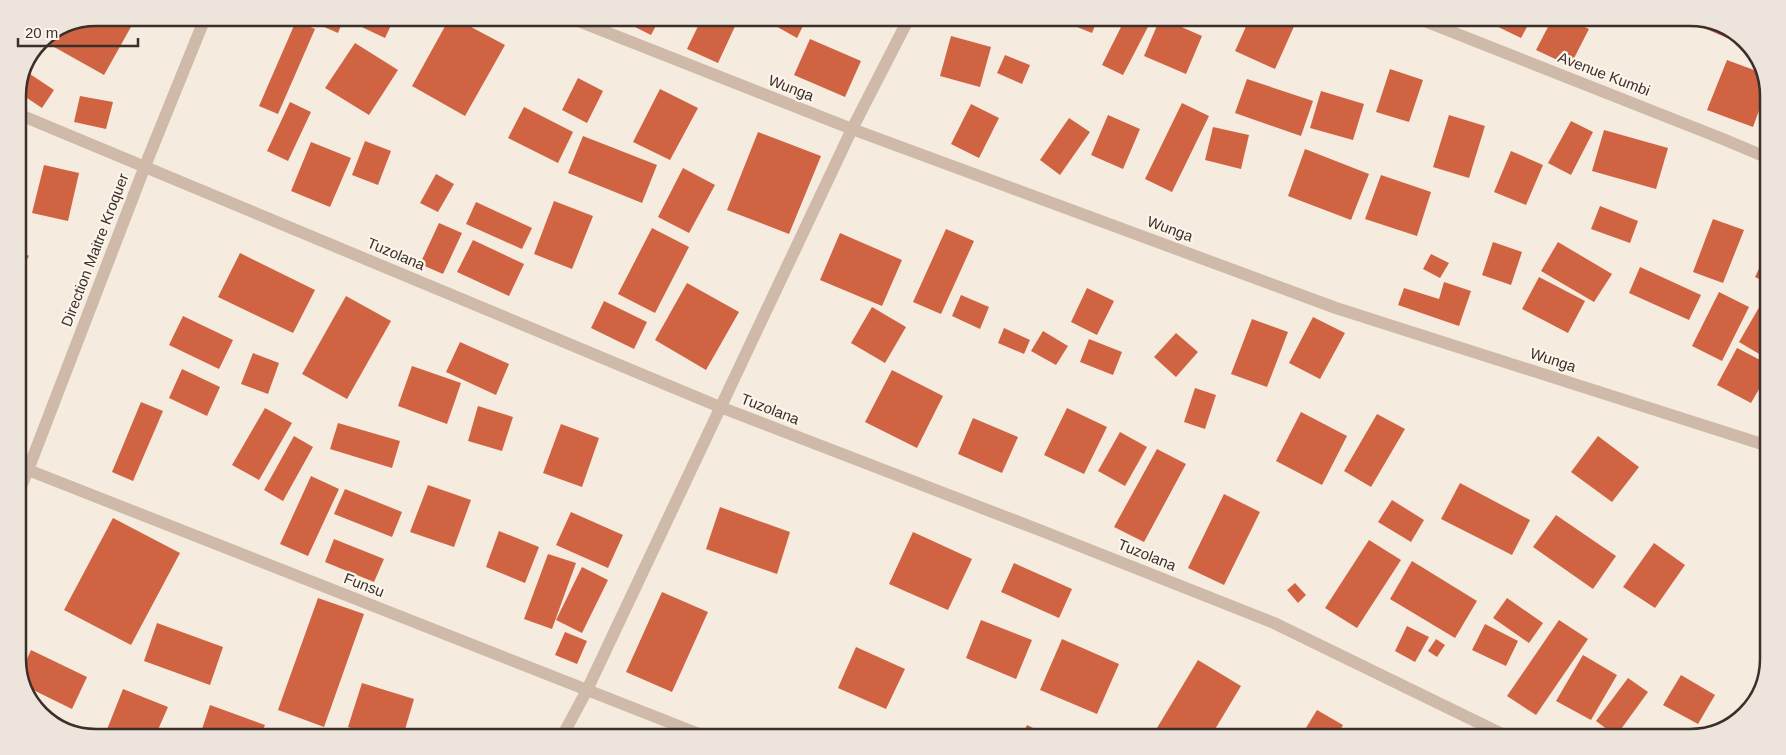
<svg xmlns="http://www.w3.org/2000/svg" width="1786" height="755" font-family="Arial,sans-serif">
  <rect width="100%" height="100%" fill="#f5ebdf"/>
  <g fill="#d06442">
    <polygon points="96,17 136,18 104,75 47,43 51,36"/>
    <polygon points="317,18 344,18 338,33 315,23"/>
    <polygon points="352,18 381,19 394,19 385,38 351,22"/>
    <polygon points="449,19 456,19 505,45 465,116 412,86"/>
    <polygon points="632,19 659,20 651,35 629,24"/>
    <polygon points="701,20 733,20 737,22 718,63 687,49"/>
    <polygon points="765,20 806,20 797,38"/>
    <polygon points="296,21 315,29 278,114 259,106"/>
    <polygon points="1062,21 1097,21 1092,33"/>
    <polygon points="1124,21 1151,21 1123,75 1102,65"/>
    <polygon points="1159,21 1168,21 1202,36 1186,74 1144,56"/>
    <polygon points="1248,22 1296,22 1275,69 1235,51"/>
    <polygon points="1490,23 1529,23 1521,38"/>
    <polygon points="1550,23 1576,23 1589,29 1570,66 1536,50"/>
    <polygon points="1692,23 1719,23 1740,40 1739,43"/>
    <polygon points="951,36 991,47 980,87 940,76"/>
    <polygon points="810,39 861,61 845,97 794,75"/>
    <polygon points="355,43 398,70 369,115 325,88"/>
    <polygon points="1005,55 1030,65 1022,84 997,73"/>
    <polygon points="1727,60 1762,73 1767,89 1753,127 1707,110"/>
    <polygon points="1390,69 1423,80 1409,122 1376,112"/>
    <polygon points="27,72 54,90 42,108 18,92"/>
    <polygon points="578,78 603,91 587,123 562,110"/>
    <polygon points="1247,79 1313,101 1301,136 1235,113"/>
    <polygon points="660,89 698,108 670,160 633,142"/>
    <polygon points="1321,91 1364,104 1353,140 1310,128"/>
    <polygon points="80,96 113,102 106,129 74,122"/>
    <polygon points="290,102 311,112 288,161 267,151"/>
    <polygon points="1182,103 1209,116 1172,192 1145,179"/>
    <polygon points="971,104 999,118 979,158 951,144"/>
    <polygon points="524,107 573,132 558,163 508,138"/>
    <polygon points="1108,115 1140,129 1123,169 1091,155"/>
    <polygon points="1449,115 1485,126 1469,178 1433,167"/>
    <polygon points="1069,118 1090,132 1060,175 1040,160"/>
    <polygon points="1571,121 1593,132 1571,175 1548,163"/>
    <polygon points="1213,127 1249,135 1241,169 1205,160"/>
    <polygon points="1604,130 1668,148 1656,189 1592,171"/>
    <polygon points="758,132 821,156 789,234 727,210"/>
    <polygon points="583,136 657,165 642,203 568,173"/>
    <polygon points="365,141 391,151 378,185 352,175"/>
    <polygon points="311,142 351,158 330,207 291,191"/>
    <polygon points="1305,149 1369,174 1351,220 1288,196"/>
    <polygon points="1511,151 1543,165 1526,205 1494,192"/>
    <polygon points="44,165 79,173 68,221 32,213"/>
    <polygon points="683,168 715,185 689,233 658,217"/>
    <polygon points="436,174 454,184 438,212 420,203"/>
    <polygon points="1381,175 1431,192 1417,236 1365,219"/>
    <polygon points="554,201 593,216 572,269 534,254"/>
    <polygon points="476,202 532,228 522,249 466,224"/>
    <polygon points="1600,206 1638,221 1630,243 1591,229"/>
    <polygon points="1713,219 1744,230 1723,283 1693,272"/>
    <polygon points="439,223 462,233 443,274 420,264"/>
    <polygon points="652,228 689,247 655,313 618,294"/>
    <polygon points="946,229 974,241 941,314 913,302"/>
    <polygon points="840,233 902,260 882,306 820,280"/>
    <polygon points="473,240 524,264 509,296 457,272"/>
    <polygon points="1493,242 1522,252 1511,285 1482,275"/>
    <polygon points="1558,242 1612,274 1594,302 1541,271"/>
    <polygon points="18,249 29,256 18,274"/>
    <polygon points="1767,252 1767,283 1755,277"/>
    <polygon points="240,253 315,290 293,333 218,297"/>
    <polygon points="1431,254 1449,263 1440,278 1423,269"/>
    <polygon points="1640,267 1701,295 1689,320 1629,293"/>
    <polygon points="1539,277 1585,301 1568,333 1522,309"/>
    <polygon points="1444,282 1471,291 1459,326 1398,305 1404,288 1439,299"/>
    <polygon points="687,283 739,312 706,370 655,340"/>
    <polygon points="1087,288 1114,301 1097,335 1071,322"/>
    <polygon points="1719,292 1749,307 1722,361 1692,346"/>
    <polygon points="961,295 989,307 980,329 952,316"/>
    <polygon points="346,296 391,321 347,399 302,374"/>
    <polygon points="604,301 647,322 634,349 591,328"/>
    <polygon points="1761,304 1766,307 1766,358 1739,342"/>
    <polygon points="872,307 906,327 885,363 851,343"/>
    <polygon points="183,316 233,340 219,369 169,345"/>
    <polygon points="1313,317 1345,333 1320,379 1289,363"/>
    <polygon points="1252,319 1288,332 1267,387 1231,374"/>
    <polygon points="1004,328 1030,340 1024,354 998,343"/>
    <polygon points="1043,331 1068,346 1056,365 1031,351"/>
    <polygon points="1176,333 1198,352 1176,377 1154,357"/>
    <polygon points="1089,339 1122,352 1113,375 1080,362"/>
    <polygon points="460,342 509,364 496,395 446,372"/>
    <polygon points="1737,348 1766,363 1766,377 1751,403 1717,385"/>
    <polygon points="253,353 279,363 268,394 241,384"/>
    <polygon points="412,366 461,383 447,424 398,406"/>
    <polygon points="182,369 220,387 207,416 169,398"/>
    <polygon points="892,370 943,396 917,448 865,422"/>
    <polygon points="1195,388 1216,395 1205,429 1184,422"/>
    <polygon points="141,402 163,411 133,481 112,472"/>
    <polygon points="478,406 513,417 502,451 468,441"/>
    <polygon points="265,408 292,423 259,480 232,465"/>
    <polygon points="1067,408 1107,427 1084,474 1044,455"/>
    <polygon points="1301,412 1347,436 1322,485 1276,461"/>
    <polygon points="1377,414 1405,429 1371,487 1344,471"/>
    <polygon points="973,418 1018,437 1002,473 958,454"/>
    <polygon points="338,423 400,441 392,468 330,449"/>
    <polygon points="561,424 599,438 582,487 543,473"/>
    <polygon points="1120,432 1147,447 1125,486 1098,471"/>
    <polygon points="294,436 313,447 283,501 264,490"/>
    <polygon points="1598,436 1639,467 1612,502 1571,472"/>
    <polygon points="1157,449 1186,464 1144,542 1114,527"/>
    <polygon points="311,476 339,489 308,556 280,544"/>
    <polygon points="1460,483 1530,520 1512,555 1441,519"/>
    <polygon points="428,485 471,500 454,547 410,532"/>
    <polygon points="345,489 402,512 392,537 334,514"/>
    <polygon points="1224,494 1260,512 1224,585 1188,568"/>
    <polygon points="1392,500 1424,520 1411,542 1378,522"/>
    <polygon points="720,507 790,532 777,574 706,549"/>
    <polygon points="571,512 623,535 608,568 556,545"/>
    <polygon points="1556,515 1616,556 1593,589 1533,547"/>
    <polygon points="113,518 180,553 131,645 64,610"/>
    <polygon points="499,531 539,547 525,583 486,567"/>
    <polygon points="913,532 972,559 948,610 889,584"/>
    <polygon points="334,539 384,559 374,582 325,562"/>
    <polygon points="1369,540 1401,560 1357,628 1325,608"/>
    <polygon points="1654,543 1685,565 1655,608 1623,587"/>
    <polygon points="548,554 576,563 552,629 524,619"/>
    <polygon points="1412,561 1477,601 1455,638 1390,599"/>
    <polygon points="1014,563 1072,589 1059,618 1001,592"/>
    <polygon points="582,567 608,580 582,633 556,620"/>
    <polygon points="1295,583 1306,595 1298,603 1287,590"/>
    <polygon points="662,592 708,612 672,692 626,672"/>
    <polygon points="318,598 364,614 324,727 278,710"/>
    <polygon points="1507,598 1543,623 1529,643 1493,618"/>
    <polygon points="981,620 1032,640 1016,679 966,658"/>
    <polygon points="1559,620 1588,639 1536,715 1507,696"/>
    <polygon points="157,623 223,647 210,685 144,661"/>
    <polygon points="1485,624 1518,641 1506,666 1472,650"/>
    <polygon points="1407,626 1429,637 1415,662 1395,651"/>
    <polygon points="565,632 587,641 577,664 555,655"/>
    <polygon points="1062,639 1119,664 1097,714 1040,690"/>
    <polygon points="1436,639 1445,645 1437,657 1428,651"/>
    <polygon points="856,647 905,669 886,709 838,688"/>
    <polygon points="31,650 87,677 72,709 27,687 21,672"/>
    <polygon points="1583,655 1617,675 1591,720 1556,701"/>
    <polygon points="1198,660 1241,686 1211,736 1170,736 1157,728"/>
    <polygon points="1681,675 1715,695 1698,724 1663,705"/>
    <polygon points="1628,678 1648,692 1616,736 1596,721"/>
    <polygon points="362,683 414,699 404,733 364,733 348,727"/>
    <polygon points="123,689 168,707 157,732 106,732"/>
    <polygon points="210,705 265,725 262,732 201,732"/>
    <polygon points="1317,710 1343,725 1337,736 1301,736"/>
    <polygon points="1027,725 1047,735 1022,735"/>
  </g>
  <g fill="none" stroke-linecap="round" stroke-linejoin="round">
    <g stroke="#cfbaa9" stroke-width="12">
      <polyline points="573,19 852,129 1336,308 1765,445"/>
      <polyline points="1427,22 1723,139 1768,158"/>
      <polyline points="18,114 720,407 1042,531 1274,623 1508,737"/>
      <polyline points="18,466 699,734"/>
      <polyline points="18,493 28,470 145,166 205,18"/>
      <polyline points="564,733 587,690 852,129 908,20"/>
    </g>
  </g>
  <g text-anchor="middle" stroke-width="4.5" stroke-linejoin="round" paint-order="stroke">
    <g font-size="15" fill="#3c2f2a" stroke="#fcf5ec">
      <text transform="translate(1604 74) rotate(21)" y="5">Avenue Kumbi</text>
      <text transform="translate(791 88) rotate(21)" y="5">Wunga</text>
      <text transform="translate(1170 229) rotate(20)" y="5">Wunga</text>
      <text transform="translate(95 250) rotate(-69)" y="5">Direction Maitre Kroquer</text>
      <text transform="translate(396 254) rotate(23)" y="5">Tuzolana</text>
      <text transform="translate(1553 360) rotate(18)" y="5">Wunga</text>
      <text transform="translate(770 409) rotate(21)" y="5">Tuzolana</text>
      <text transform="translate(1147 555) rotate(22)" y="5">Tuzolana</text>
      <text transform="translate(364 585) rotate(21)" y="5">Funsu</text>
    </g>
  </g>
  <path d="M0 0H1786V755H0ZM96 26H1690A70 70 0 0 1 1760 96V659A70 70 0 0 1 1690 729H96A70 70 0 0 1 26 659V96A70 70 0 0 1 96 26Z" fill="#ede5dc" fill-rule="evenodd"/>
  <path fill="none" stroke="#3c2f2a" stroke-width="2.5" d="M96 26H1690A70 70 0 0 1 1760 96V659A70 70 0 0 1 1690 729H96A70 70 0 0 1 26 659V96A70 70 0 0 1 96 26Z"/>
  <path d="M18 38v8h120v-8" fill="none" stroke="#3c2f2a" stroke-width="2.5"/>
  <text x="25" y="38" font-size="15" fill="#3c2f2a" stroke="#fcf5ec" stroke-width="4" paint-order="stroke">20 m</text>
</svg>
